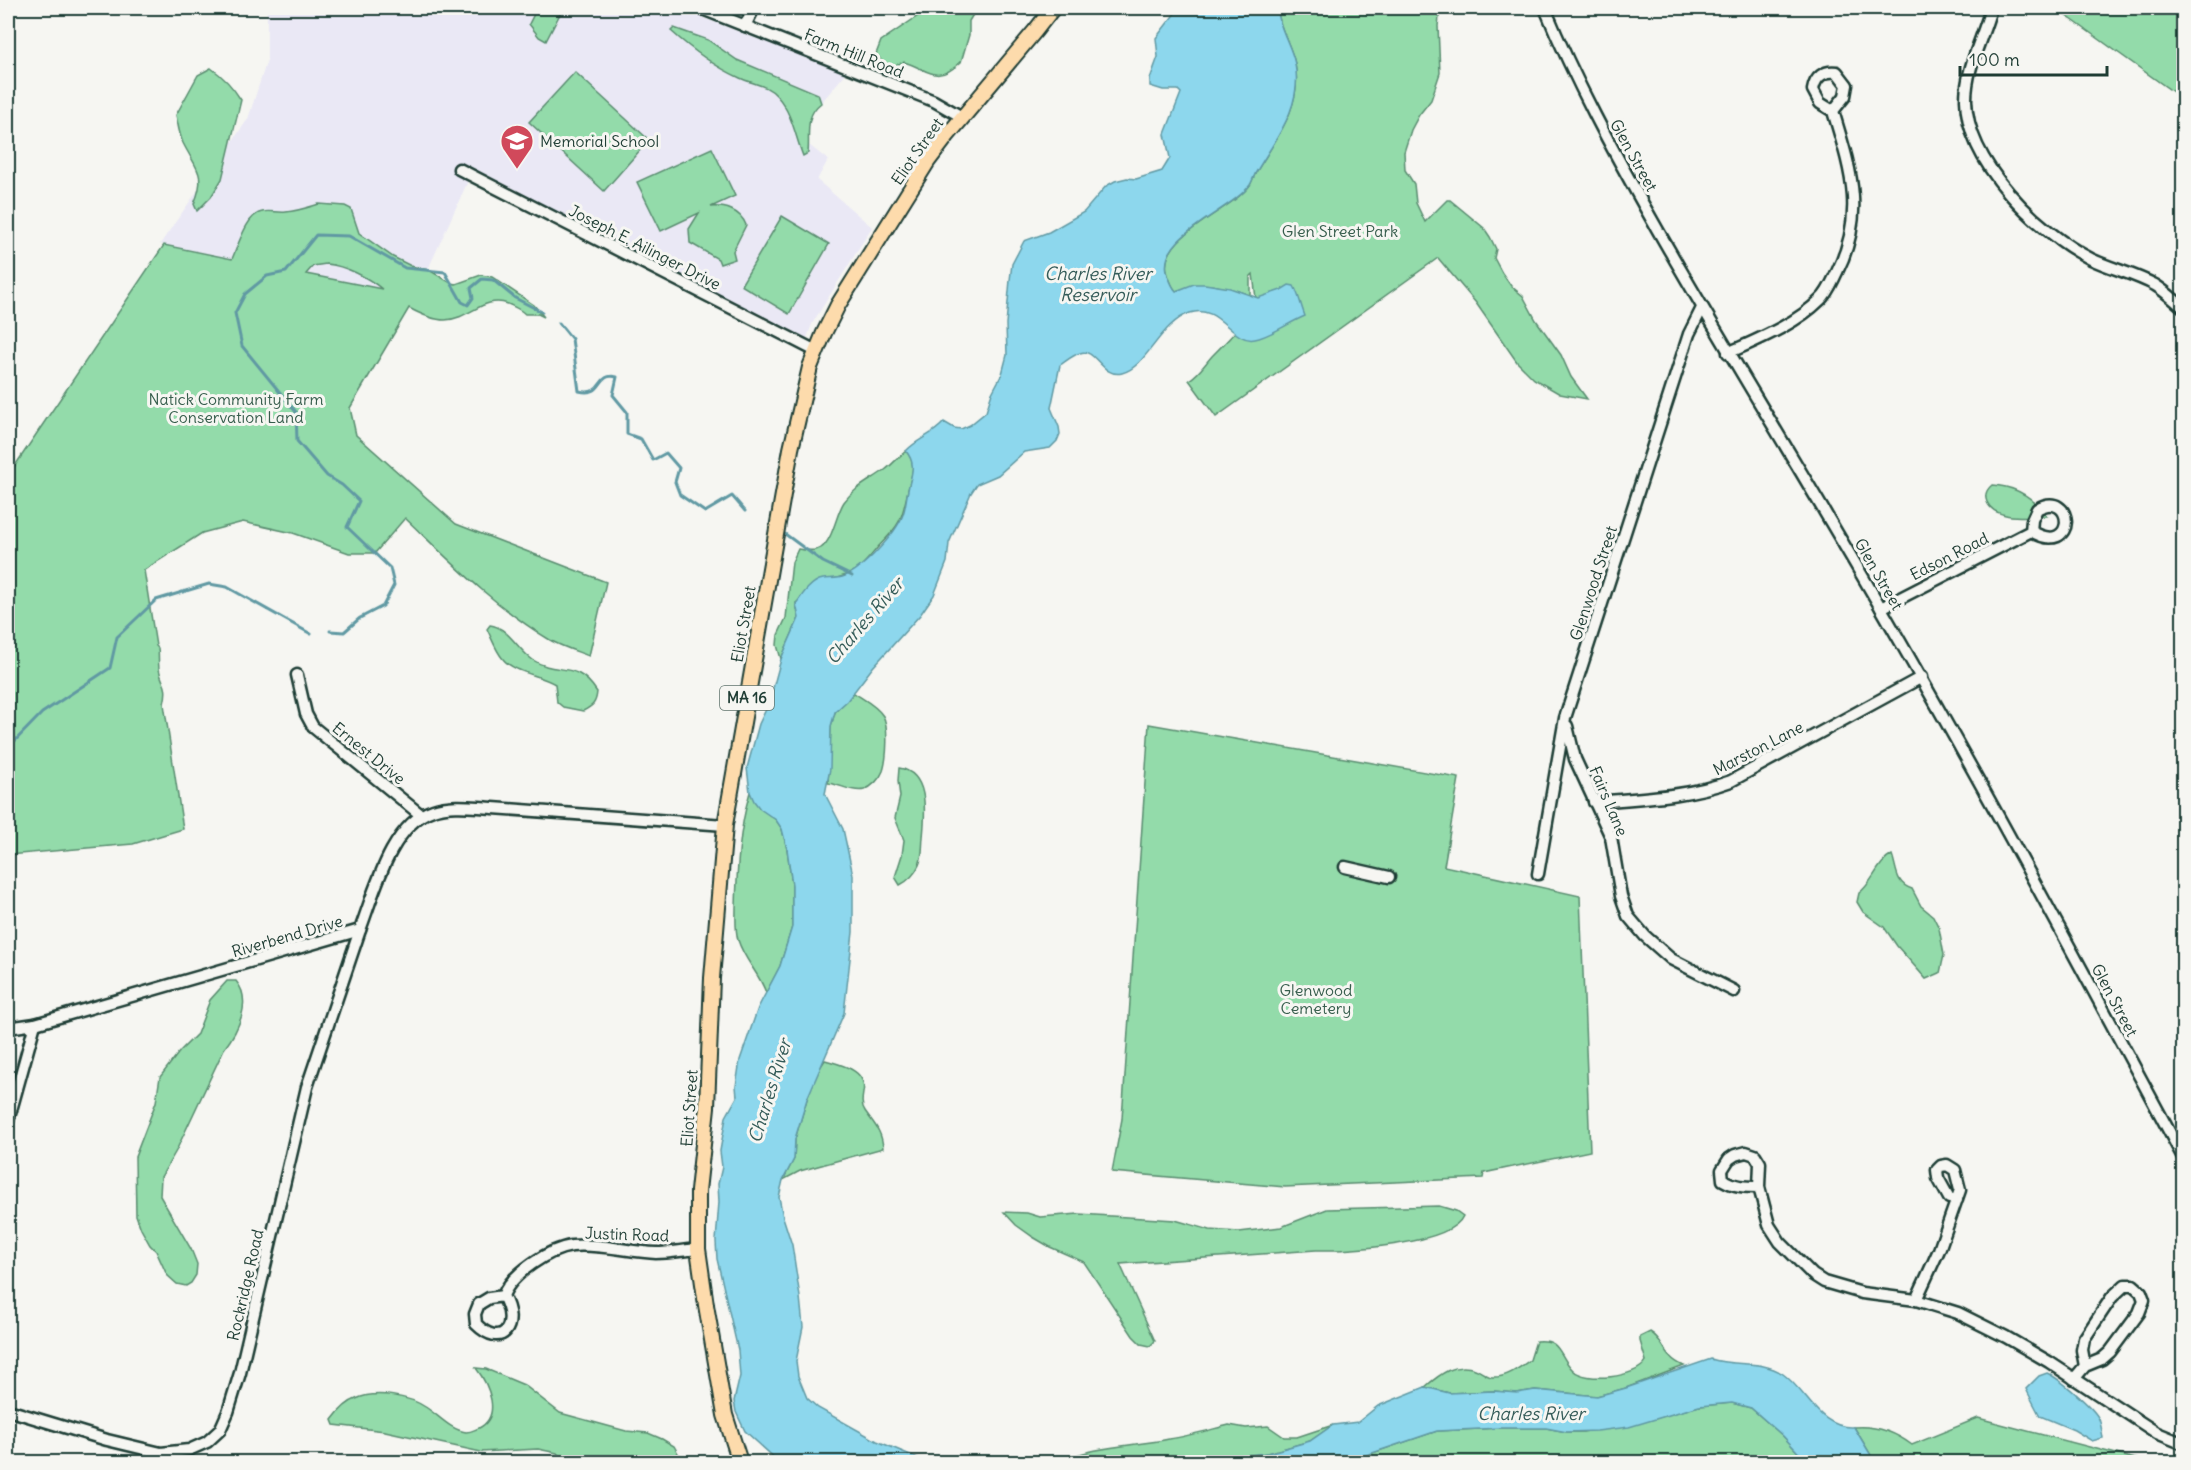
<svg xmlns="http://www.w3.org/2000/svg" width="2191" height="1470" font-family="Delius,sans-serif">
  <rect width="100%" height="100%" fill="#f6f6f2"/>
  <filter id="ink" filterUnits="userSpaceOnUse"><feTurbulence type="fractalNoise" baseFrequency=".0167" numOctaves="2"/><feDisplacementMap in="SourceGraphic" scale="12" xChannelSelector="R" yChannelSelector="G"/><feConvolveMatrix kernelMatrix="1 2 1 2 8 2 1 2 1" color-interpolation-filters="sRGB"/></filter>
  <g filter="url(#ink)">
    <polygon fill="#eae8f5" points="267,8 678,8 846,73 795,134 828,160 817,180 872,227 812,324 802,352 468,181 416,296 160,244 248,119 267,60"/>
    <g fill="#93dbaa" stroke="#598c6f" stroke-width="1.5" fill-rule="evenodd">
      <polygon points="537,8 563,8 546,41 539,37 529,24"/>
      <path d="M 930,8 L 977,8 L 969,21 L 969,35 L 961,62 C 935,86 929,69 904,62 L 887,68 L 876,54 L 881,41 Z"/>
      <path d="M 1278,8 L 1440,8 L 1438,26 L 1440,73 L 1431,100 L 1419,115 L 1411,130 L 1404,152 L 1405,170 L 1414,184 L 1416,203 L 1425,222 L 1447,200 L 1450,200 L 1484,228 L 1490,237 L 1496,249 L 1494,258 L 1502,273 L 1511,286 L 1523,296 L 1536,320 L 1561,355 L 1571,377 L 1587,399 L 1560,394 L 1534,379 L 1517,362 L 1476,303 L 1438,258 L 1216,417 L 1189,380 C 1199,374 1204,365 1212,356 C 1228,340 1243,325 1257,307 L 1253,274 L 1250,277 L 1250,295 C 1219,285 1208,281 1176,291 C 1172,287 1170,281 1168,275 C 1154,237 1232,211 1250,185 C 1253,180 1254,174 1258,169 C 1278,136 1303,104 1295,64 C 1291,44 1278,28 1278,8 Z"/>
      <polygon points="2054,8 2183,8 2183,99 2071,19"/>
      <path d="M 674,28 L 708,40 L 737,60 L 818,94 L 821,103 C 804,116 810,134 808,153 L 803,156 C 795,135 792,113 777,96 C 768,85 753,84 740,78 C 716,67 691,49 671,31 Z"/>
      <path d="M 211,68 C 224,77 233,87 241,100 L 222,179 L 211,197 L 197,211 L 194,204 C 207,173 196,169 183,143 C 179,134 178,124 176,115 L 198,75 Z"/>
      <polygon points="575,72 649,140 604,191 529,122"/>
      <path d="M 712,148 L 735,196 L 711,207 C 725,206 740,210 746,225 L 733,251 L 735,259 L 720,264 L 718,259 L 690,243 L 689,229 L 699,213 L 661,231 L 637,182 Z"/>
      <path d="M 319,204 L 345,206 L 351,209 L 359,233 L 393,257 L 411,266 L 429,270 L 451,283 L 456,284 L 481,275 L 492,277 L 534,305 L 544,317 L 538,314 L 525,314 C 520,309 514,307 508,304 C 484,295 470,319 445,320 C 433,320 420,314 409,308 L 350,408 L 356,435 L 456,524 L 606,582 L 589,656 C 576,651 562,647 550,640 C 495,607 451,562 405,518 L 375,553 L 349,553 L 293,533 L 243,522 L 202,533 L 144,570 L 156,646 L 158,648 C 159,655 158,661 159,669 C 162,686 169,683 164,704 L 183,829 L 133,844 L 8,855 L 8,476 L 164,245 L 232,259 C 238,246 247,214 262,212 C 270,210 278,213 286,212 C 297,211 309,207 319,204 ZM 326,264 C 346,266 367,277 382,289 L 306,274 L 313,266 Z"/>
      <polygon points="782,216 829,244 789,314 741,285"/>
      <path d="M 906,451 C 918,465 911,475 908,490 C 902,520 900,525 879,546 C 871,555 866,563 856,570 C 848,576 839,576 831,581 C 819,587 807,596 796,603 L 799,618 L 781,659 L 777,645 L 778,635 L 786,618 L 792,562 L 798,549 C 806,550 815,552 821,548 C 833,540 836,514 844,502 C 855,487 870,481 885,470 C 892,465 898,457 906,451 Z"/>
      <path d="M 1992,485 C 2015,486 2033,497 2047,516 C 2029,516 1995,521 1987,502 C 1984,495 1986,490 1992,485 Z"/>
      <path d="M 490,625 C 508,627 518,650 533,660 C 557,676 576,659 597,692 C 596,703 593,706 583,711 L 563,707 L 557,702 L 555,684 C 540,675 513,672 503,659 C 496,651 492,639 487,629 Z"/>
      <path d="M 854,693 C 863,699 877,706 883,716 C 889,726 887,759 883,771 C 880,779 872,787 864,790 C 853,793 839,784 828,783 L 831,726 L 835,712 Z"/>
      <polygon points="1149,724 1459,778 1444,866 1580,896 1590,1151 1484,1173 1483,1178 1285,1187 1112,1172 1122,1119"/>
      <path d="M 899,768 C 930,773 925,814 923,837 C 922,847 923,856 919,865 C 915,874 908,881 900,885 L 895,877 L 902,855 L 904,840 L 895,818 L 900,797 L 898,781 Z"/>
      <path d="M 750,792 L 760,808 L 776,820 L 782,829 L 787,849 L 792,885 L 792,927 L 780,966 L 766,993 C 760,974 744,960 738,940 C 735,929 736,919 736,908 C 737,868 739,830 750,792 Z"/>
      <path d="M 1892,855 C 1897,868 1895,884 1912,889 L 1921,906 L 1933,916 L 1939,928 L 1944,955 L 1940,973 L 1926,979 L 1897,946 L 1884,927 L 1863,912 L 1857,902 L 1859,893 C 1873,883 1877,863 1892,855 Z"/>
      <path d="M 227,981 L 236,981 C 253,1001 238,1031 224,1049 L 176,1151 L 161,1177 L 160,1196 L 191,1249 L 197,1264 L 196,1275 L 191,1283 L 186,1286 L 177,1284 L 167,1275 L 156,1251 L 150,1245 L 141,1229 L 136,1215 L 135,1157 L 156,1102 L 160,1077 L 180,1051 L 197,1034 L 210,1000 Z"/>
      <path d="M 825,1060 C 842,1065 868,1070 863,1093 C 862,1099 861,1105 865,1111 C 874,1124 882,1131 883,1148 L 800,1171 L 783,1180 L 794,1159 L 795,1139 L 807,1099 L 817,1072 Z"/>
      <path d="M 1439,1206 L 1456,1211 L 1463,1216 C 1451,1245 1345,1251 1316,1250 L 1120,1264 L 1155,1341 L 1150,1346 L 1141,1344 L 1133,1336 L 1084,1262 L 1050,1247 L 1033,1237 L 1016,1225 L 1004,1212 L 1027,1213 L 1040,1217 L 1079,1214 L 1175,1220 L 1210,1230 L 1239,1232 L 1281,1227 L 1327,1209 Z"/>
      <path d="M 1650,1332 C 1666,1341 1661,1356 1684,1366 L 1626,1388 L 1597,1396 L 1535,1390 L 1517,1393 L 1493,1391 L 1449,1393 L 1425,1387 C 1440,1374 1455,1362 1475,1369 C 1481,1371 1486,1376 1492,1377 C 1506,1378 1519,1368 1530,1360 L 1536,1341 C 1562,1338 1558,1356 1573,1370 C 1585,1383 1637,1378 1646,1361 L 1640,1341 L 1640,1337 Z"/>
      <path d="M 476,1368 L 486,1369 L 524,1385 L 560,1413 L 626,1431 L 648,1433 L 662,1439 L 674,1446 L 679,1455 L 680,1462 L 564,1462 L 557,1453 L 538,1449 L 481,1452 L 385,1431 L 334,1425 L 332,1420 C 338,1412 347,1402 356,1399 C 376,1390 410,1396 427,1408 C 439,1416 451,1430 466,1432 C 471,1432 474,1430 479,1428 C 502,1416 489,1385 476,1368 Z"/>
      <polygon points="1732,1403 1751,1408 1783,1436 1807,1462 1346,1462 1437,1431 1501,1428 1546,1428 1567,1432 1583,1432 1650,1420 1699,1406"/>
      <path d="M 1978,1418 L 2147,1462 L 1875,1462 L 1854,1427 C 1877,1425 1895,1432 1912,1445 Z"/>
      <path d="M 1229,1425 L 1246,1428 L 1268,1426 L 1284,1437 L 1297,1437 L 1333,1425 L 1310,1441 L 1268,1453 L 1216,1460 L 1184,1462 L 1058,1462 C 1092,1446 1133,1446 1169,1439 C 1189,1436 1209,1430 1229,1425 Z"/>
    </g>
    <g fill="#8dd7ed" stroke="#6199a3" stroke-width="1.5">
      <path d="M 1179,8 L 1278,8 C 1278,28 1291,44 1295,64 C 1303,104 1278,136 1258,169 C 1254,174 1253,180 1250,185 C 1231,211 1154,237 1168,275 C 1170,281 1172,287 1176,291 L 1194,284 L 1205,284 L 1230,288 L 1258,298 L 1281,290 L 1289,285 L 1294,286 C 1299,295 1301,306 1305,316 C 1290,322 1269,337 1255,339 C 1232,344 1219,303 1190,313 C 1160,323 1146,368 1122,373 C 1101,378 1096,347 1080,353 C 1073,355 1066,361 1060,365 L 1051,408 L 1059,427 L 1060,434 L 1057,441 L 1050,448 L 1024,452 L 998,475 L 977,484 L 971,493 L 949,543 L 947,562 L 934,595 L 920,615 L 873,667 L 847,701 L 835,712 L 831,726 L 830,769 L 825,794 L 843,829 L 853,875 L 853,932 L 844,1013 L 807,1099 L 795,1139 L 794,1159 L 783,1180 L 779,1197 L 783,1217 L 792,1245 L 800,1297 L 803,1327 L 796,1361 L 798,1376 L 807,1398 L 818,1408 L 877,1441 L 927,1462 L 779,1462 L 745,1431 L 736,1412 L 734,1401 L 740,1376 L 738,1350 L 717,1259 L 716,1241 L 719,1202 L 718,1184 L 722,1167 L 720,1151 L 726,1117 L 737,1097 L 736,1086 L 740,1060 L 758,1008 L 780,966 L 792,927 L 792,885 L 787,849 L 782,829 L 776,820 L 760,809 L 754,801 L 750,792 L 747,768 L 759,724 L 769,703 L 781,659 L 799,618 L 796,604 C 802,595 811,581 823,579 C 830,578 838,579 845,576 C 863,569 895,534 902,517 C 906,508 906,499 908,490 C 911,474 917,465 906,451 C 917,439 933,435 944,422 L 954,428 L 961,429 L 970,425 L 986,412 L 992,393 L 1002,374 L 1007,355 L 1006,324 L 1010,280 L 1012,264 L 1024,241 L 1049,232 L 1084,212 L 1106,186 L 1115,181 L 1127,178 L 1136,179 L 1162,171 L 1170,158 L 1165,134 L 1181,93 L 1178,90 L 1163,90 L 1150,86 L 1150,79 L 1158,57 L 1156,38 Z"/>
      <path d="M 1711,1359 C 1734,1367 1761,1359 1783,1374 C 1808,1392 1819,1429 1854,1427 L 1875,1462 L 1807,1462 L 1783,1436 L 1751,1408 L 1732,1403 L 1699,1406 L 1629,1427 L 1597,1431 L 1567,1432 L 1546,1428 L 1501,1428 L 1437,1431 L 1346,1462 L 1184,1462 L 1268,1453 L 1310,1441 L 1333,1425 L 1358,1422 L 1378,1406 L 1425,1387 L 1449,1393 L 1493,1391 L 1517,1393 L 1535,1390 L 1597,1396 L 1626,1388 Z"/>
      <path d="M 2047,1373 C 2059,1378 2093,1407 2099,1419 C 2101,1424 2102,1432 2103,1438 L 2092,1441 L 2074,1430 L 2040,1416 L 2026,1389 L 2039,1376 Z"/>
    </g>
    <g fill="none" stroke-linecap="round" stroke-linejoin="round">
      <g stroke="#6199a3" stroke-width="3">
        <path d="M 559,323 L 572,339 L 579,391 C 606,397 595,372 617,377 L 613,395 L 627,412 L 627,434 L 641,439 L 653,460 L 666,453 L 679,468 L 675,482 L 680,495 L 705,512 L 732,496 L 745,511"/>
        <polyline points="785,534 823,562 852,576"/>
        <polyline points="330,631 344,632 360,618 383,606 394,585 390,568 347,527 359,501 342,485 327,476 297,441 296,412 242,346 235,313 245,294 267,276 286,272 316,235 349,236 405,268 445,272 462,302 468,305 473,298 471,288 482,279 493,280 515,298 542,312"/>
        <polyline points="8,748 42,713 110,668 117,637 156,600 209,584 227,587 311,634"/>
      </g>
      <g stroke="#1f3d34" stroke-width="15">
        <g id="minor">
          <polyline points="700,8 934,101 962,117"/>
          <path d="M 1545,8 C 1575,81 1613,151 1652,220 C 1712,326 1776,429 1837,533 C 1959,739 2071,949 2184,1159"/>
          <path d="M 1991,8 C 1983,38 1966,67 1966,100 C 1967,163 2038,232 2091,259 C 2112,269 2135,274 2155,285 C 2165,291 2174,300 2184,308"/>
          <polyline points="745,26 754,8"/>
          <polyline points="459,169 816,351"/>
          <polyline points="2184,341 2184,351"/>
          <path d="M 1728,353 C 1759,339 1796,324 1820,300 C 1828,293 1832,282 1837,272 C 1866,214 1851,171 1833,111 L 1845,96 L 1847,85 L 1837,72 C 1824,70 1815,77 1813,90 L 1820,103 L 1833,111"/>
          <path d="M 1881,608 L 2031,531 C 2078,559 2075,487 2037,509 L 2032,520 L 2031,531"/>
          <polyline points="297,675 306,714 313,727 421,815"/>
          <polyline points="1567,726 1575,759 1611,837 1621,896 1628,916 1645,936 1671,959 1734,991"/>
          <path d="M 1594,802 C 1640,798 1687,797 1731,781 L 1922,677"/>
          <polyline points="1345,867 1389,877"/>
          <polyline points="1538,874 1565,718 1689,334 1702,308"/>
          <path d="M 8,1028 L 35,1024 L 360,930 C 374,893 391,824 433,810 C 448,805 464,806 479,807 L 725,825"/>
          <polyline points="8,1121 35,1024"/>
          <path d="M 1759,1187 C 1746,1187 1735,1187 1723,1180 L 1722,1170 L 1729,1159 L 1735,1155 L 1746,1152 L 1755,1155 L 1760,1163 L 1759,1187 L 1769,1225 L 1780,1242 L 1813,1275 L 1824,1282 L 1862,1293 L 1916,1300 L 1958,1313 L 2006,1337 L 2049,1362 L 2157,1433 L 2184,1444"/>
          <path d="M 503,1296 L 489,1298 L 479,1304 L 475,1314 L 476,1324 C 502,1350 520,1326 503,1296 C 511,1274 549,1249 572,1246 C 598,1243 630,1252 656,1253 C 670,1253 684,1250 698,1249"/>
          <polyline points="1916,1300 1939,1250 1960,1190 1955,1170 1947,1165 1941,1166 1937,1170 1938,1178 1949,1198 1957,1200"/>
          <polyline points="2074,1379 2085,1366 2102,1359 2110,1352 2139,1313 2144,1300 2141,1292 2133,1285 2125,1285 2112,1297 2084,1339 2082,1350 2085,1366"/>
          <polyline points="8,1410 107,1440 161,1453 189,1450 207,1442 220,1430 228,1412 240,1373 307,1087 360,930"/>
        </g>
      </g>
      <g stroke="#1f3d34" stroke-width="18">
        <polyline id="major" points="740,1462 725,1415 706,1305 698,1249 698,1191 707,1107 712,978 725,825 791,449 810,367 824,333 838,305 928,161 947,136 1035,31 1053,8"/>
      </g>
      <use href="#minor" stroke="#f6f6f2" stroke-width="10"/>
      <use href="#major" stroke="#fddbac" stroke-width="14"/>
    </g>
  </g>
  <defs>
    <g id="school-pin" transform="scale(1.725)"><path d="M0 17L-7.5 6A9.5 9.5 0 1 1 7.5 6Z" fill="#d1495b" stroke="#f6f6f2"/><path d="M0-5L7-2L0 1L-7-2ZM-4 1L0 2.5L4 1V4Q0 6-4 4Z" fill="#fff"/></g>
  </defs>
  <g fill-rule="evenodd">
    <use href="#school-pin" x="517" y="141"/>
  </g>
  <g text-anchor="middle" stroke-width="6" stroke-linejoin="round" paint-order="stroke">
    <rect fill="#f6f6f2" stroke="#60746d" stroke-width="1.5" x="720" y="686" width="54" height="24" rx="4.5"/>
    <g font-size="15" font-weight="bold" fill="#1f3d34">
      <text x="747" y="703">MA 16</text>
    </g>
    <g font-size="16" fill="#1f3d34" stroke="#f6f6f2">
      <text transform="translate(854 53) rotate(22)" y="6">Farm Hill Road</text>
      <text transform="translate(917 151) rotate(-55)" y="6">Eliot Street</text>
      <text transform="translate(1634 155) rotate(61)" y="6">Glen Street</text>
      <text transform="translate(645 247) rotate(27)" y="6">Joseph E. Ailinger Drive</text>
      <text transform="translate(1949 556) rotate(-27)" y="6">Edson Road</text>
      <text transform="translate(1879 574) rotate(60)" y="6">Glen Street</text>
      <text transform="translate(1593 583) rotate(-72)" y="6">Glenwood Street</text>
      <text transform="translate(743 624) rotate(-80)" y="6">Eliot Street</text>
      <text transform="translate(1758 748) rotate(-27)" y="6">Marston Lane</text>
      <text transform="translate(369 753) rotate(39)" y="6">Ernest Drive</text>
      <text transform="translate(1609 801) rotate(67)" y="6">Fairs Lane</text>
      <text transform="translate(287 936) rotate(-16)" y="6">Riverbend Drive</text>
      <text transform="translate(2115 1000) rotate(62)" y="6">Glen Street</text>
      <text transform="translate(689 1108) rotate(-86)" y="6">Eliot Street</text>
      <text transform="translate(627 1234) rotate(2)" y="6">Justin Road</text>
      <text transform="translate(245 1285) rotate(-77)" y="6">Rockridge Road</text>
    </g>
    <g font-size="16" fill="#1f3d34" stroke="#f6f6f2" text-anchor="start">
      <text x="540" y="147">Memorial School</text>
    </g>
    <g font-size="16" fill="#365d4c" stroke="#f6f6f2">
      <text x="1340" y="237">Glen Street Park</text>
      <text x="236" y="405">Natick Community Farm<tspan x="236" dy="18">Conservation Land</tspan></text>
      <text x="1316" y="996">Glenwood<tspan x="1316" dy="18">Cemetery</tspan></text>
    </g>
    <g font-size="18" font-style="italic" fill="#355c59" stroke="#f6f6f2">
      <text x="1098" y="280">Charles River<tspan x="1098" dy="21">Reservoir</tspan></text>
      <text transform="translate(865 621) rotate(-49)" y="6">Charles River</text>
      <text transform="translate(770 1091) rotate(-73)" y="6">Charles River</text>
      <text x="1531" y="1420">Charles River</text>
    </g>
  </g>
  <rect width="2191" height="1470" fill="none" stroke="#f6f6f2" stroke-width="30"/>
  <rect x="15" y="15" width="2161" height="1440" fill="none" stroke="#1f3d34" stroke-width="2" filter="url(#ink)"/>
  <path d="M1960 66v9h147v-9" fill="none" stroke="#1f3d34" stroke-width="3"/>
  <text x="1969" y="66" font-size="18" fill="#1f3d34" stroke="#f6f6f2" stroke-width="4.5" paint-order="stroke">100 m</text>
</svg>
